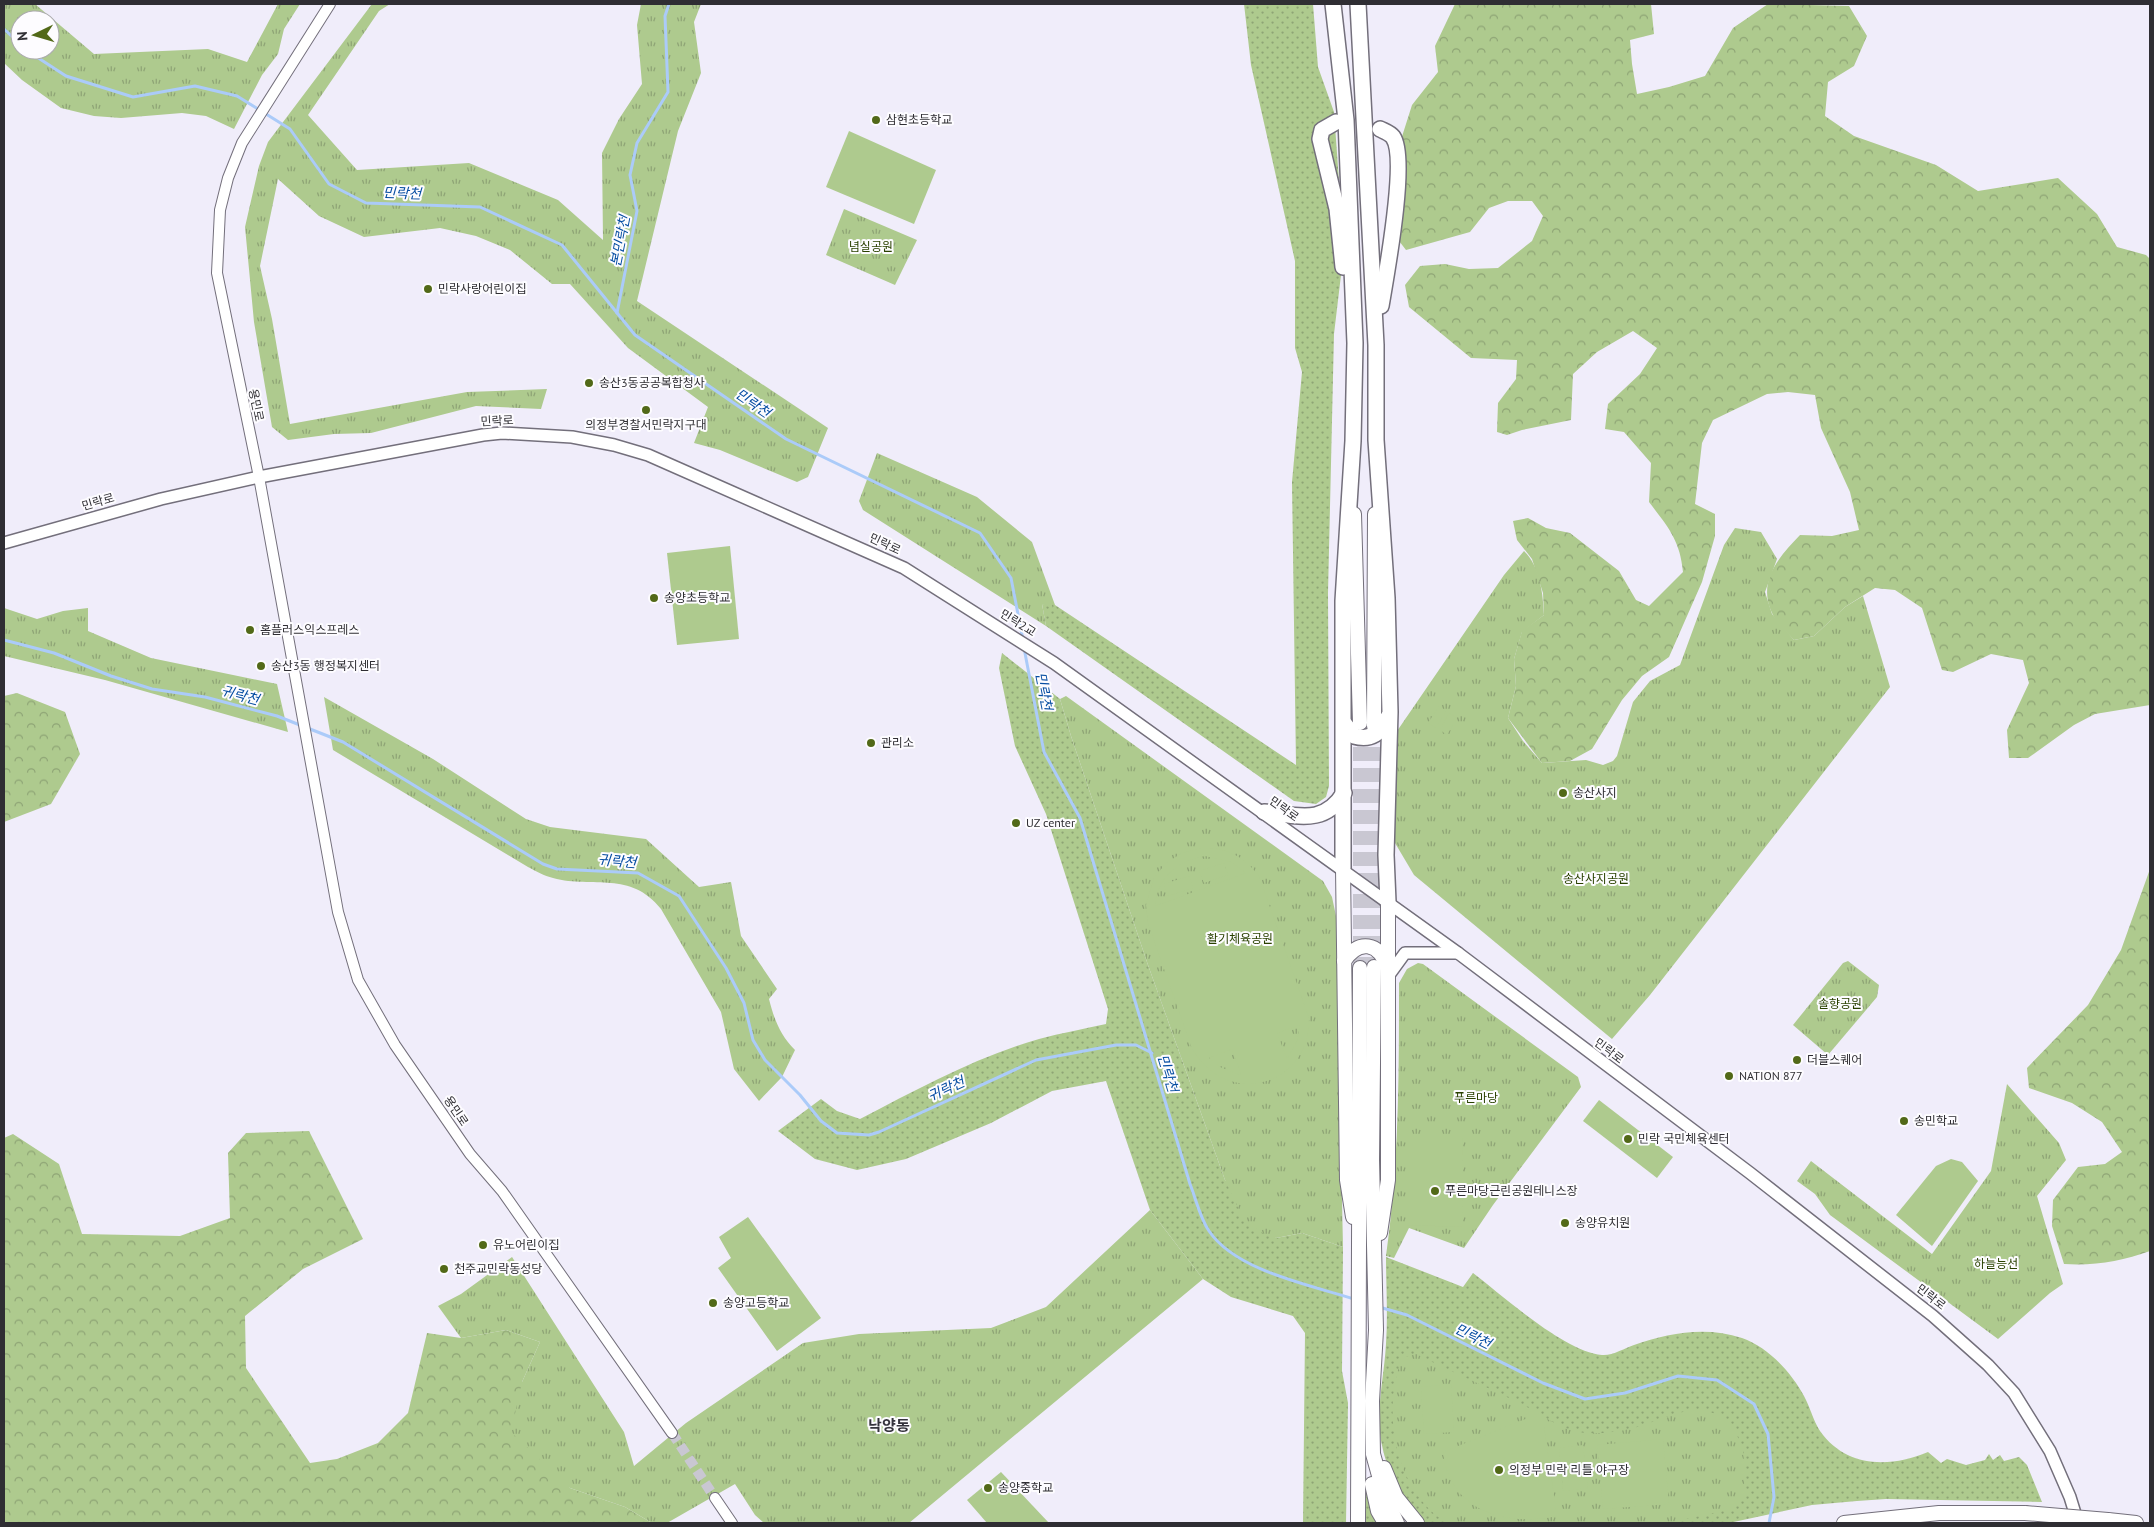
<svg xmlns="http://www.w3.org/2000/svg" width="2154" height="1527" font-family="'PT Sans','Noto Sans KR',sans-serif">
  <defs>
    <pattern id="grass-dots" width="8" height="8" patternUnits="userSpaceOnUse" patternTransform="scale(1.25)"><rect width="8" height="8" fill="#aeca8e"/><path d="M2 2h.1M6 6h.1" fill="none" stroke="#8ea475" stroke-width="1.8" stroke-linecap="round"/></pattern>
    <pattern id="forest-crowns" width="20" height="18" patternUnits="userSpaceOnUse" patternTransform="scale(1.25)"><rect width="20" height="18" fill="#aeca8e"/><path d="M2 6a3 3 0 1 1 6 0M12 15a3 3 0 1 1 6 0" fill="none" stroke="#8ea475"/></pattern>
    <pattern id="park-tufts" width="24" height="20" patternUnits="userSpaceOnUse" patternTransform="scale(1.25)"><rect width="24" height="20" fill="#aeca8e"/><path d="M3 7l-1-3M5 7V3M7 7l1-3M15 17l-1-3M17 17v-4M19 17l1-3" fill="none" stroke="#8ea475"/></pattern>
  </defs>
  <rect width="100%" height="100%" fill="#f0edfa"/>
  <g fill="url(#grass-dots)">
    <polygon points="1244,4 1313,4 1318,67 1334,112 1344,250 1334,334 1328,593 1329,786 1326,797 1316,804 1294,801 1046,626 1042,604 1055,605 1296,765 1292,482 1302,372 1295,348 1295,261 1251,65"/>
    <path d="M 1002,653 L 1060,699 L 1071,736 L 1148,965 L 1225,1180 L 1276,1238 L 1302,1233 L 1343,1247 L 1342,1371 L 1348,1403 L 1346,1523 L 1303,1523 L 1305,1333 L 1293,1316 L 1231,1297 L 1203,1279 L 1150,1210 L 1106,1081 L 1052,1091 L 991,1123 L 906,1159 L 857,1170 L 815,1159 L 778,1131 L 821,1099 L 837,1111 L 860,1119 C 918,1089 976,1057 1039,1039 C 1061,1033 1084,1029 1106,1024 L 1108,1009 L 1046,814 L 1015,746 L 999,668 Z"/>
    <path d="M 1386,1257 L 1463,1287 L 1473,1273 C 1503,1296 1565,1352 1602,1355 C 1612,1356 1625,1348 1634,1345 C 1668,1333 1706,1326 1742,1338 C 1768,1347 1791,1372 1804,1396 C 1810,1407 1813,1420 1820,1431 C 1846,1468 1890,1468 1928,1452 L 1941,1463 L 1947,1459 L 1966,1465 L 1985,1460 L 1989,1454 L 1993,1460 L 2000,1455 L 2004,1461 L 2019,1457 L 2027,1465 L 2042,1502 L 1886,1499 L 1857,1501 L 1812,1505 L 1729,1523 L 1423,1523 C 1407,1501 1389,1477 1383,1450 C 1374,1415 1384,1380 1386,1344 C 1388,1315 1386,1285 1386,1257 Z"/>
    <polygon points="1364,1480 1378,1523 1363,1523"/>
  </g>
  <g fill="url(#forest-crowns)">
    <path d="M 1455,4 L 1651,4 L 1654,34 L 1630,40 L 1632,64 L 1637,94 L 1669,87 L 1705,76 L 1733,28 L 1768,4 L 1849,6 L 1867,36 L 1854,66 L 1828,82 L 1825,116 L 1854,136 L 1936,165 L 1978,191 L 2058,178 L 2097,214 L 2117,247 L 2146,255 L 2150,259 L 2150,705 L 2095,714 L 2074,725 L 2028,758 L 2009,758 L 2007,730 L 2029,683 L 2023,660 L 1991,654 L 1953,672 L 1942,670 L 1922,608 L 1895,590 L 1875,588 L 1845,607 L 1814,636 L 1794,640 C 1787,632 1776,623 1772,613 C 1757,581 1779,557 1800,535 L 1832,536 L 1859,530 L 1850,492 L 1821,428 L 1815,395 L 1788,392 L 1767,394 L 1713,420 L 1702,443 L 1695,504 L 1715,514 L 1715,536 L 1702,582 L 1669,657 L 1642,676 L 1622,700 L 1592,749 L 1570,761 L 1542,763 L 1508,718 L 1516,686 L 1514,659 L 1522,631 L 1544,615 L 1543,593 L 1532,559 L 1517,540 L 1513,521 L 1528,518 L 1546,528 L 1570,533 L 1619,571 L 1636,600 L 1649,606 L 1683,572 C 1680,540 1668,527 1649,502 L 1651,463 L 1624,432 L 1605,429 L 1608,404 L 1640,374 L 1657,348 L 1633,331 L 1597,352 L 1573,374 L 1571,420 L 1522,430 L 1507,435 L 1497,432 L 1498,403 L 1516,379 L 1517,360 L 1471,358 L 1409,307 L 1405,285 L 1420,266 L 1445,264 L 1469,269 L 1498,268 L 1532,241 L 1543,216 L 1532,201 L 1508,201 L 1489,208 L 1470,232 L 1406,250 L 1396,237 L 1399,146 L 1412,105 L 1438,72 L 1435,46 Z"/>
    <polygon points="17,693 65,712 80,754 51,804 4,822 4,696"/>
    <path d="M 2150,869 L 2150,1251 C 2122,1261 2095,1266 2064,1264 L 2052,1226 L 2053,1200 L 2078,1167 L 2105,1164 L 2122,1152 L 2102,1122 L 2072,1103 L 2029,1088 L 2027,1068 L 2088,1005 L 2121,950 Z"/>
    <polygon points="309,1131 363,1239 303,1269 245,1316 246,1368 310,1463 337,1459 378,1443 408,1413 427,1333 461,1338 506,1330 540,1342 522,1382 570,1488 625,1507 652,1523 4,1523 4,1138 13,1134 59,1164 82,1234 180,1236 230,1218 228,1153 246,1133"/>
  </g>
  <g fill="url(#park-tufts)" fill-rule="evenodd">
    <path d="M 4,4 L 35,4 L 94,54 L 208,49 L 247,62 L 278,4 L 300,4 L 284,29 L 278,54 L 262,75 L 234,129 L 206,116 L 182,113 L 121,118 L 94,116 L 61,108 L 22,80 L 4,63 ZM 20,20 L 50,20 L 50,50 L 20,50 Z"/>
    <polygon points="372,4 390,4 379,11 308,115 357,170 469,163 558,200 603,240 602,153 619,119 642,84 637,25 641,4 701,4 694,22 701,73 678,131 637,301 828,428 808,477 797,482 720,450 694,443 708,407 628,348 570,284 552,284 510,250 476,236 440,228 364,237 319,216 278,179 260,266 272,319 290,424 467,392 547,389 541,409 476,406 371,433 334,434 288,440 272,427 254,322 245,227 259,166 268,142"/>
    <polygon points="844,209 917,240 895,285 826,255"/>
    <polygon points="877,453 977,497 1032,542 1055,605 1052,608 1042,604 1046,626 863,510 859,501"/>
    <path d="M 1735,528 L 1761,532 L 1777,559 L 1765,592 L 1772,614 L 1794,640 L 1814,636 L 1845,607 L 1863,596 L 1890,687 L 1650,995 L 1612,1039 L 1414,875 L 1395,843 L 1395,734 L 1504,575 L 1524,551 C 1540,566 1543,594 1544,615 L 1522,632 L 1514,659 L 1516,686 L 1508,718 L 1523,741 L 1542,763 L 1586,760 L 1603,765 L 1613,761 L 1617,756 L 1633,702 L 1650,681 L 1680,665 L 1724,545 Z"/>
    <polygon points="4,608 37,619 63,611 88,608 88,631 151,658 277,684 288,732 105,680 4,656"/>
    <polygon points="1066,696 1323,881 1332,897 1336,916 1343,1247 1302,1233 1276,1238 1264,1234 1244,1220 1225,1180 1148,965 1071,736 1060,699"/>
    <path d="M 324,697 L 433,759 L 526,819 L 550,827 L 646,839 L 699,887 L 731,882 L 741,936 L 777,989 L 769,999 C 774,1019 780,1035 795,1050 L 782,1077 L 759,1101 L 734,1069 L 721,1012 L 661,909 C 630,870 594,889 553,878 C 544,876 536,871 528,867 L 333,750 Z"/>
    <polygon points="1848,961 1879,985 1877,997 1828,1055 1793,1025 1843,963"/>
    <path d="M 1418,963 L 1423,964 L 1578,1077 L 1581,1087 L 1493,1205 L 1464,1248 L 1409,1228 L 1394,1258 L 1386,1256 C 1399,1165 1399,1075 1399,983 L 1407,969 Z"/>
    <polygon points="2007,1084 2059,1143 2066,1160 2037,1196 2063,1284 2050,1293 1998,1339 1830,1215 1815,1194 1797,1181 1811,1161 1932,1254 1991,1171"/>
    <polygon points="1150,1210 1203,1279 909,1523 764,1523 755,1515 735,1484 667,1523 652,1523 625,1507 570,1488 511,1432 522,1382 540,1342 506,1330 461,1338 438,1306 461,1294 512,1257 624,1432 634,1466 686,1423 803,1343 859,1334 991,1328 1046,1307"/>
    <path d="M 1416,1354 C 1451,1372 1488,1387 1523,1405 C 1544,1416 1561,1430 1585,1433 C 1600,1434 1616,1432 1630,1429 C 1662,1422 1702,1393 1729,1425 C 1736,1433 1741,1441 1743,1451 C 1745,1466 1744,1482 1744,1497 L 1732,1509 L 1667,1523 L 1447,1523 C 1395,1491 1381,1413 1402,1358 Z"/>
  </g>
  <g fill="#aeca8e" fill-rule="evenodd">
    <polygon points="849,131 936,170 914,224 826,187"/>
    <polygon points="730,546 739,639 677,645 667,553"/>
    <polygon points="1439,706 1446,711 1436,728 1428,723"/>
    <polygon points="1449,713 1457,718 1447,735 1440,730"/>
    <path d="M 1201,848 C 1226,847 1244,856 1259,876 L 1309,1018 C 1310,1089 1223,1109 1191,1046 L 1148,923 L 1146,905 L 1154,878 L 1166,863 L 1182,853 ZM 1205,856 L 1231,862 L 1246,873 L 1155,906 C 1157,878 1178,860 1205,856 ZM 1300,1025 L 1297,1041 L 1287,1059 L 1277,1033 ZM 1232,1049 L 1241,1075 L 1240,1075 L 1220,1067 L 1209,1058 Z"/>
    <polygon points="1224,863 1228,875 1204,883 1199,871"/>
    <polygon points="1189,876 1193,888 1168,896 1164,884"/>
    <polygon points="1599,1100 1673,1157 1657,1178 1583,1121"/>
    <polygon points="1408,1135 1463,1135 1462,1227 1408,1225"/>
    <polygon points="1951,1159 1962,1162 1978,1181 1932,1246 1896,1215 1936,1166"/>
    <polygon points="748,1217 821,1318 777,1351 718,1268 731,1258 719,1237"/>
    <polygon points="1451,1384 1454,1432 1424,1434 1421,1387"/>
    <path d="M 1528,1418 L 1544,1426 L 1557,1516 C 1506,1527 1449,1511 1443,1452 Z"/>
    <polygon points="1663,1439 1669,1504 1603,1509 1597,1445"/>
    <polygon points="1583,1445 1588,1488 1563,1491 1559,1448"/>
    <polygon points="1001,1472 1049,1523 987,1523 967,1500"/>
  </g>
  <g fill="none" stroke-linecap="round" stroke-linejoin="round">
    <g stroke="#abcbf9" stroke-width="3">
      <polyline points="4,29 20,44"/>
      <polyline points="26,50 66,76 133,97 195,86 237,96 290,129 329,184 366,203 480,207 562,245 635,335 786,439 980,533 1011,578 1023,640"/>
      <polyline points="617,313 637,211 630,175 637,143 668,92 665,16 669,4"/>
      <polyline points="4,640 54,653 111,676 152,689 205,697 277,716 343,742 543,864 557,869 638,873 679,896 726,968 744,1003 753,1040 765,1060 800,1095 821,1121 837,1133 869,1135 879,1132 1036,1060 1116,1045 1136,1045 1152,1053"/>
      <path d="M 1024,648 L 1044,752 L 1080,818 L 1190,1184 C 1196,1199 1200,1218 1209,1231 C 1236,1271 1310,1285 1354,1299"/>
      <polyline points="1379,1307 1407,1315 1543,1383 1585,1399 1625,1393 1678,1376 1717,1380 1754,1404 1768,1434 1774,1497 1769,1523"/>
    </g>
    <polyline stroke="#c9c7d2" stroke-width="10" stroke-dasharray="10 5" stroke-linecap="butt" points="672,1433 715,1498"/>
    <g stroke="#c9c7d2" stroke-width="14" stroke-dasharray="14 7" stroke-linecap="butt">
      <polyline points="1360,726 1360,968"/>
      <polyline points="1374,726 1374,967"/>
    </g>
    <g stroke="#736f7b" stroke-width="12">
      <g id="tertiary">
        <polyline points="330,4 242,143 228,178 220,210 217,273 259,477 338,912 358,980 395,1045 470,1154 502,1191 672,1433"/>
        <polyline points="715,1498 732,1523"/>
      </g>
    </g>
    <g stroke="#736f7b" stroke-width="14">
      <g id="secondary">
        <polyline points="4,543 161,499 259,477 483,435 502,433 572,437 614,445 648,455 904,568 1054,663 1458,953 1750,1173 1933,1316 1988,1365 2014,1393 2050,1451 2070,1497 2078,1523"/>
        <polyline points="1389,975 1405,953 1458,953"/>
      </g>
    </g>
    <g stroke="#736f7b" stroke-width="16">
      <g id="trunk">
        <polyline points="1354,514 1360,723"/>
        <polyline points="1374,726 1375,514"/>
        <polyline points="1343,868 1347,1180 1353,1217"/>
        <path d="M 1344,961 C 1359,939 1379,942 1387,967"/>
        <polyline points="1374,967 1372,1160 1376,1330 1372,1401 1373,1454 1385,1497 1397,1523"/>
        <polyline points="1380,1233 1388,1180 1388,902"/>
        <polyline points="1384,1468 1396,1497 1417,1523"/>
        <polyline points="1372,1484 1378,1511 1385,1523"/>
        <polyline points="2108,1520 2136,1523"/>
        <polyline points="1358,1523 1360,968"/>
        <polyline points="1844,1523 1939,1513 2025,1513"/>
      </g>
    </g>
    <g stroke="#736f7b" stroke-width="18">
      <g id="motorway">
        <polyline points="1333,4 1346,120 1355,343 1353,441 1343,601 1343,868"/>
        <polyline points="1358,4 1376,345 1376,440 1387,598 1390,712 1386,855 1388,902"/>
        <polyline points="1336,122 1322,130 1320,139 1337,209 1343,267"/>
        <path d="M 1380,129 C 1384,131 1390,133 1393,137 C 1408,158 1386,276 1381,306"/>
        <path d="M 1344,723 L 1354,736 C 1371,741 1382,733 1388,717"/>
        <path d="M 1264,812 C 1297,815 1324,826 1344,793"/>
      </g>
    </g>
    <use href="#tertiary" stroke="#fff" stroke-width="10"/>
    <use href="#secondary" stroke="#fff" stroke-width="11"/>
    <use href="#trunk" stroke="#fff" stroke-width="14"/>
    <use href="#motorway" stroke="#fff" stroke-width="15"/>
    <g stroke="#736f7b" stroke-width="16" stroke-linecap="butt">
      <polyline id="trunk-bridge" points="2025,1513 2108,1520"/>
    </g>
    <use href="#trunk-bridge" stroke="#fff" stroke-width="14"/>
  </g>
  <g fill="#526918" stroke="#fdfcff" stroke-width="2">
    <circle cx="876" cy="120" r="5"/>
    <circle cx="428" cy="289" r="5"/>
    <circle cx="589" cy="383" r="5"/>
    <circle cx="646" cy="410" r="5"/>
    <circle cx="654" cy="598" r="5"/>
    <circle cx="250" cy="630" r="5"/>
    <circle cx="261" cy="666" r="5"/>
    <circle cx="871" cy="743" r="5"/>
    <circle cx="1563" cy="793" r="5"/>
    <circle cx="1016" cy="823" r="5"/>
    <circle cx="1797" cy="1060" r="5"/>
    <circle cx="1729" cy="1076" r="5"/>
    <circle cx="1904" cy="1121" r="5"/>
    <circle cx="1628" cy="1139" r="5"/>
    <circle cx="1435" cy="1191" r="5"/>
    <circle cx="1565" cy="1223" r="5"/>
    <circle cx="483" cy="1245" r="5"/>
    <circle cx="444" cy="1269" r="5"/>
    <circle cx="713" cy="1303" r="5"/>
    <circle cx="1499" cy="1470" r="5"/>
    <circle cx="988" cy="1488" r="5"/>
  </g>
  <g text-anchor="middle" stroke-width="4" stroke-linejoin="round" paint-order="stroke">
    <g font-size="12" fill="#2f2e33" stroke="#fdfcff" text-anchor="start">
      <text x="886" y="124">삼현초등학교</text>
      <text x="438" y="293">민락사랑어린이집</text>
      <text x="599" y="387">송산3동공공복합청사</text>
      <text x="646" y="429" text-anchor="middle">의정부경찰서민락지구대</text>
      <text x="664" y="602">송양초등학교</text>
      <text x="260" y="634">홈플러스익스프레스</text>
      <text x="271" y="670">송산3동 행정복지센터</text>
      <text x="881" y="747">관리소</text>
      <text x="1573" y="797">송산사지</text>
      <text x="1026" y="827">UZ center</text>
      <text x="1807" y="1064">더블스퀘어</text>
      <text x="1739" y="1080">NATION 877</text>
      <text x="1914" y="1125">송민학교</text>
      <text x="1638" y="1143">민락 국민체육센터</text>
      <text x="1445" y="1195">푸른마당근린공원테니스장</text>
      <text x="1575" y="1227">송양유치원</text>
      <text x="493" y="1249">유노어린이집</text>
      <text x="454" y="1273">천주교민락동성당</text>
      <text x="723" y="1307">송양고등학교</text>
      <text x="1509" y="1474">의정부 민락 리틀 야구장</text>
      <text x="998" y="1492">송양중학교</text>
    </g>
    <g font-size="12" fill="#2a4100" stroke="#fdfcff">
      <text x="871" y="251">념실공원</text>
      <text x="1596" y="883">송산사지공원</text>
      <text x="1240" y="943">활기체육공원</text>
      <text x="1840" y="1008">솔향공원</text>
      <text x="1476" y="1102">푸른마당</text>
      <text x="1996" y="1268">하늘능선</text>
    </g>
    <g font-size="12" fill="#2f2e33" stroke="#fdfcff">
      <text transform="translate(256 405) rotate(78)" y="4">용민로</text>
      <text transform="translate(497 421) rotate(-3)" y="4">민락로</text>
      <text transform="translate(98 502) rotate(-16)" y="4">민락로</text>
      <text transform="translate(885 544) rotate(25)" y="4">민락로</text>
      <text transform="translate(1018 623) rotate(32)" y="4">민락2교</text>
      <text transform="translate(1284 809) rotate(36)" y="4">민락로</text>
      <text transform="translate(1609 1051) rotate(37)" y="4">민락로</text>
      <text transform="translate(456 1111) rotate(56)" y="4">용민로</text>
      <text transform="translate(1931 1297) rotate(38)" y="4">민락로</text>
    </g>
    <g font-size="14" font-style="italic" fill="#064da2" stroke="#fdfcff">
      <text transform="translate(402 193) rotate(2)" y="5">민락천</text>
      <text transform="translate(620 241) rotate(-79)" y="5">본민락천</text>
      <text transform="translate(753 403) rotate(35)" y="5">민락천</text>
      <text transform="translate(1044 691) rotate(79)" y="5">민락천</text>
      <text transform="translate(240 695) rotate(15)" y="5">귀락천</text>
      <text transform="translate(617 861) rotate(5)" y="5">귀락천</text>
      <text transform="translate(1168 1073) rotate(73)" y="5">민락천</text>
      <text transform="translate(946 1089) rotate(-25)" y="5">귀락천</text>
      <text transform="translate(1473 1336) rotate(26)" y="5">민락천</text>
    </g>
    <g font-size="15" font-weight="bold" fill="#35333d" stroke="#fdfcff">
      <text x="889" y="1431">낙양동</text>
    </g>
  </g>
  <rect width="2154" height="1527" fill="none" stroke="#2f2e33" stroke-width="10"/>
  <g transform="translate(35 35) rotate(265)"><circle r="24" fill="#fdfcff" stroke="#abaaad"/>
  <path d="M0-4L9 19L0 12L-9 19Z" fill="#526918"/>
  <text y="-8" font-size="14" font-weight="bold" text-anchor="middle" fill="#2f2e33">N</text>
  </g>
</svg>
